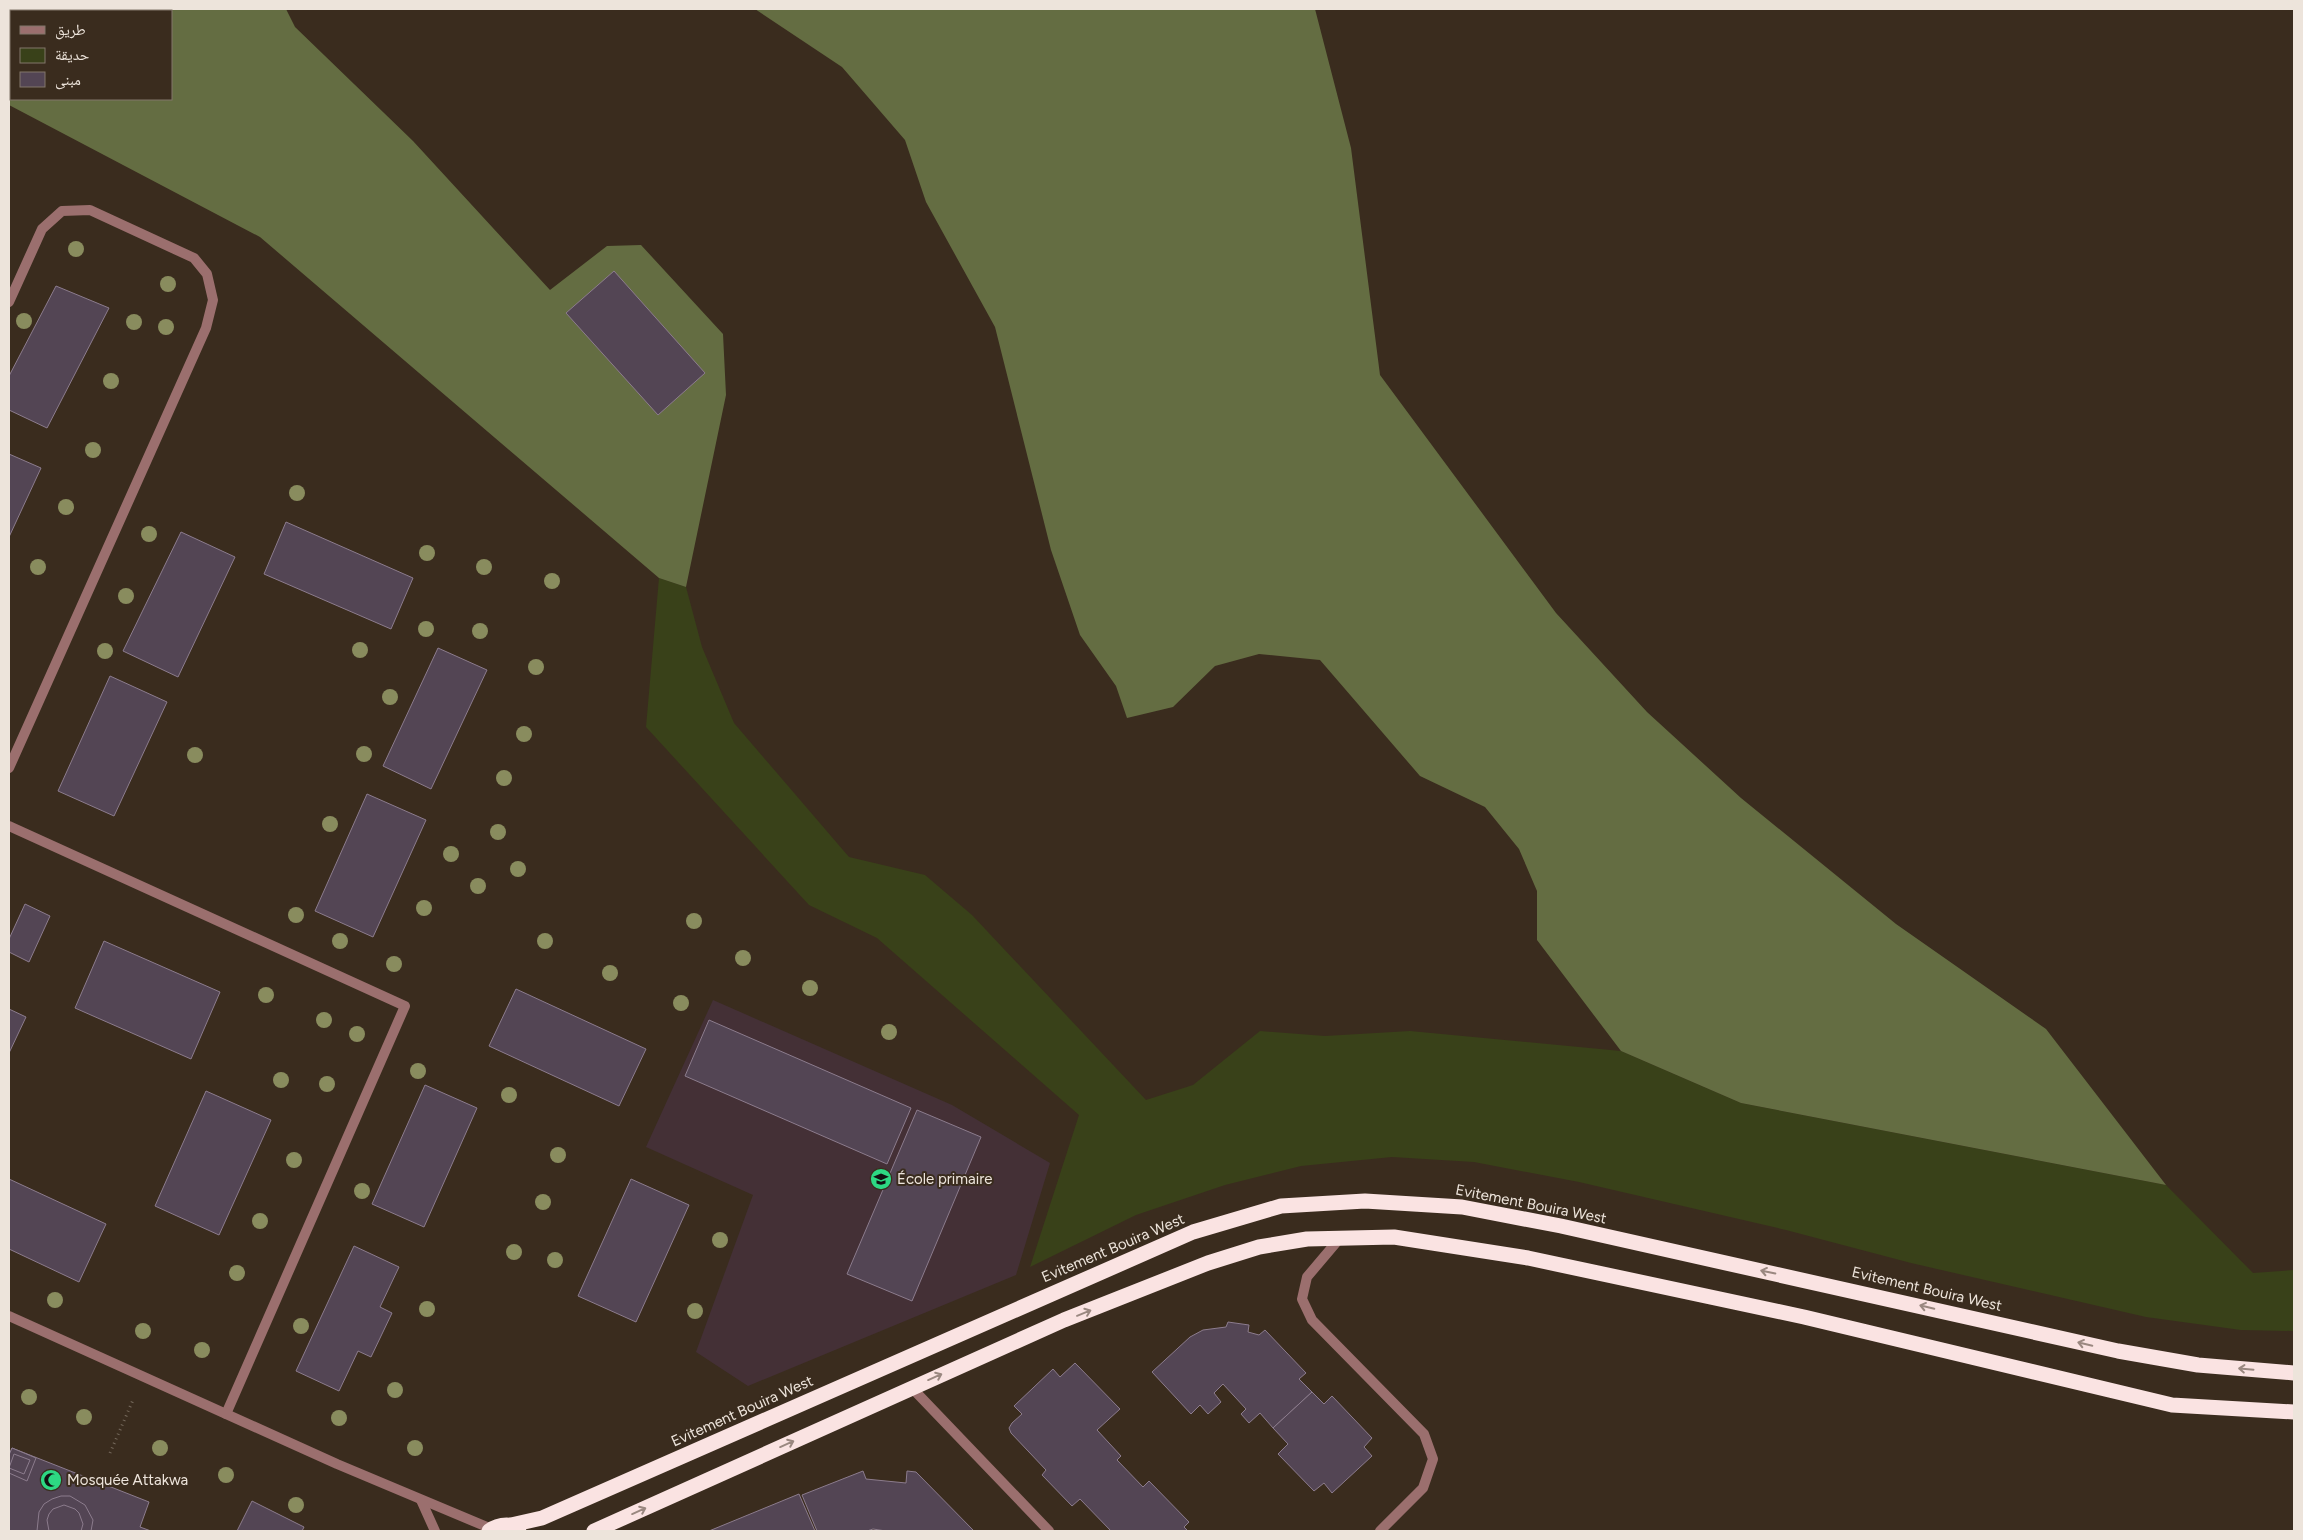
<svg xmlns="http://www.w3.org/2000/svg" width="2303" height="1540" font-family="Figtree,'Noto Naskh Arabic',sans-serif">
  <rect width="100%" height="100%" fill="#3a2c1e"/>
  <polygon fill="#443036" points="713,1000 952,1105 1050,1163 1016,1275 748,1386 696,1352 753,1195 646,1147"/>
  <polygon fill="#394119" points="659,578 686,587 702,647 734,723 849,857 925,875 972,915 1146,1100 1193,1085 1260,1031 1325,1036 1410,1031 1621,1051 1741,1103 2166,1185 2253,1273 2294,1270 2294,1331 2241,1330 2146,1317 1911,1263 1786,1230 1579,1182 1474,1162 1392,1157 1301,1166 1225,1185 1136,1215 1030,1267 1079,1115 877,938 809,905 646,727"/>
  <g fill="#646d42" fill-rule="evenodd">
    <path d="M 9,9 L 286,9 L 295,27 L 413,141 L 550,290 L 607,246 L 641,245 L 723,334 L 726,395 L 686,587 L 659,578 L 260,237 L 9,105 ZM 11,11 L 171,11 L 171,99 L 11,99 Z"/>
    <polygon points="755,9 1315,9 1351,148 1380,375 1556,613 1647,712 1741,798 1896,924 2046,1029 2166,1185 1741,1103 1621,1051 1537,940 1537,891 1519,849 1485,807 1420,776 1320,660 1259,654 1215,666 1173,707 1127,718 1116,686 1080,635 1051,550 995,327 926,202 905,140 842,67"/>
  </g>
  <g fill="#534554" stroke="#8c7c8d">
    <polygon points="614,271 705,373 658,415 566,313"/>
    <polygon points="56,286 109,308 47,428 9,410 9,376"/>
    <polygon points="9,454 41,468 9,537"/>
    <polygon points="286,522 413,578 391,629 264,574"/>
    <polygon points="181,532 235,557 178,677 123,651"/>
    <polygon points="438,648 487,670 431,789 383,766"/>
    <polygon points="110,676 167,702 114,816 58,791"/>
    <polygon points="367,794 426,820 373,937 315,911"/>
    <polygon points="25,904 50,916 29,962 9,952 9,939"/>
    <polygon points="104,941 220,992 191,1059 75,1008"/>
    <polygon points="516,989 646,1049 619,1106 489,1046"/>
    <polygon points="9,1009 26,1017 9,1053"/>
    <polygon points="709,1020 911,1108 887,1164 685,1076"/>
    <polygon points="425,1085 477,1108 424,1227 372,1204"/>
    <polygon points="206,1091 271,1120 219,1235 155,1206"/>
    <polygon points="917,1110 981,1137 912,1301 847,1274"/>
    <polygon points="9,1179 106,1224 79,1282 9,1249"/>
    <polygon points="631,1179 689,1205 636,1322 578,1296"/>
    <polygon points="354,1246 399,1267 380,1307 392,1313 371,1357 358,1351 339,1391 296,1371"/>
    <polygon points="1228,1322 1249,1325 1248,1332 1259,1335 1265,1330 1306,1373 1299,1379 1312,1392 1273,1428 1260,1413 1249,1423 1241,1414 1246,1409 1223,1384 1214,1393 1221,1402 1208,1414 1200,1405 1191,1414 1152,1372 1190,1337 1203,1330 1226,1327"/>
    <polygon points="1075,1363 1120,1409 1097,1430 1121,1456 1117,1460 1143,1487 1149,1481 1189,1522 1184,1527 1188,1531 1111,1531 1080,1499 1072,1506 1042,1475 1046,1470 1011,1433 1009,1428 1012,1423 1022,1414 1014,1406 1053,1369 1060,1377"/>
    <polygon points="1312,1392 1324,1404 1332,1396 1372,1438 1364,1447 1372,1456 1332,1493 1324,1483 1314,1491 1278,1454 1288,1444 1273,1428"/>
    <polygon points="12,1448 149,1502 140,1527 151,1531 9,1531 9,1455"/>
    <polygon points="12,1448 36,1458 27,1481 9,1473 9,1455"/>
    <polygon points="14,1454 30,1460 24,1474 9,1468"/>
    <polygon points="863,1471 866,1479 906,1483 907,1471 916,1472 974,1531 886,1531 873,1529 867,1531 817,1531 802,1495"/>
    <polygon points="799,1494 815,1531 709,1531"/>
    <polygon points="61,1496 70,1496 85,1505 93,1520 91,1531 37,1531 39,1512 44,1504 52,1499"/>
    <polygon points="252,1501 304,1527 302,1531 237,1531"/>
    <polygon points="64,1505 75,1509 79,1513 83,1524 81,1531 49,1531 47,1520 49,1514 53,1509"/>
  </g>
  <g fill="none" stroke-linecap="round" stroke-linejoin="round">
    <polyline stroke="#75695c" stroke-width="3" stroke-dasharray="1 4" stroke-linecap="butt" points="110,1453 133,1400"/>
    <g stroke="#9b6f6e" stroke-width="10">
      <polyline points="9,302 42,229 62,211 90,210 194,258 207,274 213,300 206,328 9,768"/>
      <polyline points="9,826 405,1006 226,1414"/>
      <polyline points="1340,1238 1307,1277 1302,1299 1312,1320 1424,1434 1433,1459 1423,1488 1380,1531"/>
      <polyline points="9,1316 337,1464 492,1529"/>
      <polyline points="912,1388 1049,1531"/>
      <polyline points="421,1500 435,1531"/>
    </g>
    <g stroke="#fae3e2" stroke-width="15">
      <polyline points="511,1525 542,1518 1193,1232 1281,1206 1365,1201 1462,1207 1561,1226 2118,1351 2198,1365 2294,1373"/>
      <path d="M 489,1531 C 498,1524 509,1524 519,1527"/>
      <polyline points="594,1531 1064,1320 1208,1263 1259,1247 1307,1239 1394,1237 1528,1258 1804,1317 2172,1405 2294,1412"/>
    </g>
  </g>
  <g fill="#898c5e">
    <circle cx="76" cy="249" r="8"/>
    <circle cx="168" cy="284" r="8"/>
    <circle cx="24" cy="321" r="8"/>
    <circle cx="134" cy="322" r="8"/>
    <circle cx="166" cy="327" r="8"/>
    <circle cx="111" cy="381" r="8"/>
    <circle cx="93" cy="450" r="8"/>
    <circle cx="297" cy="493" r="8"/>
    <circle cx="66" cy="507" r="8"/>
    <circle cx="149" cy="534" r="8"/>
    <circle cx="427" cy="553" r="8"/>
    <circle cx="38" cy="567" r="8"/>
    <circle cx="484" cy="567" r="8"/>
    <circle cx="552" cy="581" r="8"/>
    <circle cx="126" cy="596" r="8"/>
    <circle cx="426" cy="629" r="8"/>
    <circle cx="480" cy="631" r="8"/>
    <circle cx="360" cy="650" r="8"/>
    <circle cx="105" cy="651" r="8"/>
    <circle cx="536" cy="667" r="8"/>
    <circle cx="390" cy="697" r="8"/>
    <circle cx="524" cy="734" r="8"/>
    <circle cx="364" cy="754" r="8"/>
    <circle cx="195" cy="755" r="8"/>
    <circle cx="504" cy="778" r="8"/>
    <circle cx="330" cy="824" r="8"/>
    <circle cx="498" cy="832" r="8"/>
    <circle cx="451" cy="854" r="8"/>
    <circle cx="518" cy="869" r="8"/>
    <circle cx="478" cy="886" r="8"/>
    <circle cx="424" cy="908" r="8"/>
    <circle cx="296" cy="915" r="8"/>
    <circle cx="694" cy="921" r="8"/>
    <circle cx="340" cy="941" r="8"/>
    <circle cx="545" cy="941" r="8"/>
    <circle cx="743" cy="958" r="8"/>
    <circle cx="394" cy="964" r="8"/>
    <circle cx="610" cy="973" r="8"/>
    <circle cx="810" cy="988" r="8"/>
    <circle cx="266" cy="995" r="8"/>
    <circle cx="681" cy="1003" r="8"/>
    <circle cx="324" cy="1020" r="8"/>
    <circle cx="889" cy="1032" r="8"/>
    <circle cx="357" cy="1034" r="8"/>
    <circle cx="418" cy="1071" r="8"/>
    <circle cx="281" cy="1080" r="8"/>
    <circle cx="327" cy="1084" r="8"/>
    <circle cx="509" cy="1095" r="8"/>
    <circle cx="558" cy="1155" r="8"/>
    <circle cx="294" cy="1160" r="8"/>
    <circle cx="362" cy="1191" r="8"/>
    <circle cx="543" cy="1202" r="8"/>
    <circle cx="260" cy="1221" r="8"/>
    <circle cx="720" cy="1240" r="8"/>
    <circle cx="514" cy="1252" r="8"/>
    <circle cx="555" cy="1260" r="8"/>
    <circle cx="237" cy="1273" r="8"/>
    <circle cx="55" cy="1300" r="8"/>
    <circle cx="427" cy="1309" r="8"/>
    <circle cx="695" cy="1311" r="8"/>
    <circle cx="301" cy="1326" r="8"/>
    <circle cx="143" cy="1331" r="8"/>
    <circle cx="202" cy="1350" r="8"/>
    <circle cx="395" cy="1390" r="8"/>
    <circle cx="29" cy="1397" r="8"/>
    <circle cx="84" cy="1417" r="8"/>
    <circle cx="339" cy="1418" r="8"/>
    <circle cx="160" cy="1448" r="8"/>
    <circle cx="415" cy="1448" r="8"/>
    <circle cx="226" cy="1475" r="8"/>
    <circle cx="296" cy="1505" r="8"/>
  </g>
  <defs><path id="oneway-shaft" d="M-6 0H5M1.5-3L5.5 0L1.5 3" fill="none" stroke-width="1.6" stroke-linecap="round" stroke-linejoin="round" transform="scale(1.25)"/></defs>
  <g stroke="#9a8880">
    <use href="#oneway-shaft" transform="translate(1768 1272) rotate(-168)"/>
    <use href="#oneway-shaft" transform="translate(1927 1307) rotate(-167)"/>
    <use href="#oneway-shaft" transform="translate(1084 1313) rotate(-22)"/>
    <use href="#oneway-shaft" transform="translate(2085 1344) rotate(-167)"/>
    <use href="#oneway-shaft" transform="translate(2246 1369) rotate(-175)"/>
    <use href="#oneway-shaft" transform="translate(935 1377) rotate(-24)"/>
    <use href="#oneway-shaft" transform="translate(787 1444) rotate(-24)"/>
    <use href="#oneway-shaft" transform="translate(639 1511) rotate(-24)"/>
  </g>
  <defs>
    <g id="school-disc" transform="scale(1.125)"><circle r="9.5" fill="#2dd883" stroke="#3a2c1e"/><path d="M0-5L7-2L0 1L-7-2ZM-4 1L0 2.5L4 1V4Q0 6-4 4Z" fill="#111"/></g>
    <g id="mosque-disc" transform="scale(1.125)"><circle r="9.5" fill="#2dd883" stroke="#3a2c1e"/><path d="M3.5-4.9A6 6 0 1 0 3.5 4.9A5 5 0 1 1 3.5-4.9Z" fill="#111"/></g>
  </defs>
  <g fill-rule="evenodd">
    <use href="#school-disc" x="881" y="1179"/>
    <use href="#mosque-disc" x="51" y="1480"/>
  </g>
  <g text-anchor="middle" stroke-width="4" stroke-linejoin="round" paint-order="stroke">
    <g font-size="15" fill="#ede4db" stroke="#3a2c1e" text-anchor="start">
      <text x="897" y="1184">École primaire</text>
      <text x="67" y="1485">Mosquée Attakwa</text>
    </g>
    <g font-size="15" fill="#ede4db" stroke="#3a2c1e">
      <text transform="translate(1531 1204) rotate(11)" y="5">Evitement Bouira West</text>
      <text transform="translate(1113 1248) rotate(-23)" y="5">Evitement Bouira West</text>
      <text transform="translate(1927 1289) rotate(13)" y="5">Evitement Bouira West</text>
      <text transform="translate(742 1411) rotate(-24)" y="5">Evitement Bouira West</text>
    </g>
  </g>
  <rect width="2303" height="1540" fill="none" stroke="#ede4db" stroke-width="20"/>
  <rect x="10" y="10" width="162" height="90" fill="#3a2c1e" stroke="#82766a"/>
  <rect x="20" y="26" width="25" height="8" fill="#9b6f6e" stroke="#82766a"/>
  <text x="55" y="35" font-size="15" fill="#ede4db">طريق</text>
  <rect x="20" y="48" width="25" height="15" fill="#394119" stroke="#82766a"/>
  <text x="55" y="60" font-size="15" fill="#ede4db">حديقة</text>
  <rect x="20" y="72" width="25" height="15" fill="#534554" stroke="#82766a"/>
  <text x="55" y="85" font-size="15" fill="#ede4db">مبنى</text>
</svg>
